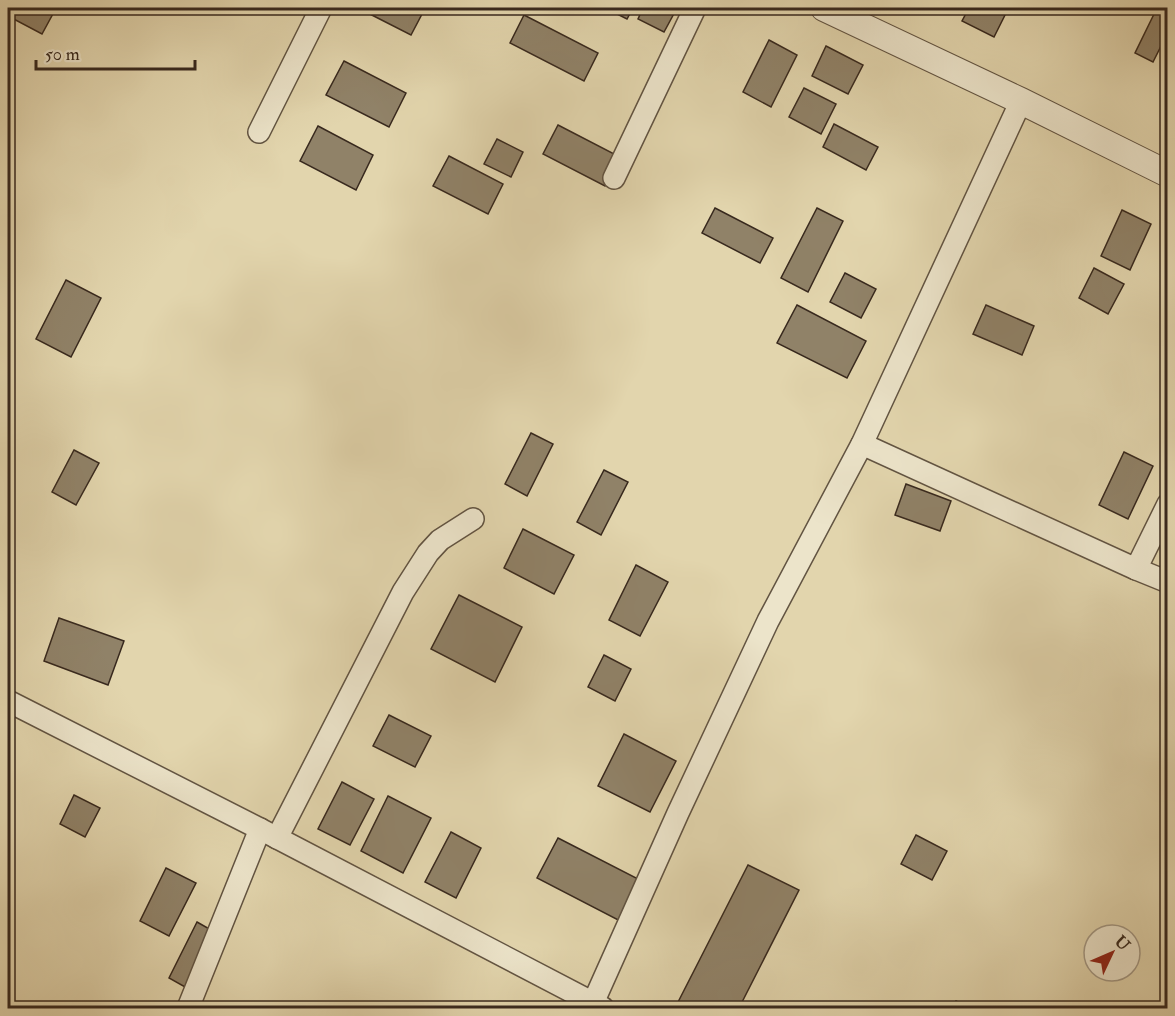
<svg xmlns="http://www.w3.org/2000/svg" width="1175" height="1016" font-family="'IM FELL Double Pica',serif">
  <rect width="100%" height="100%" fill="#e2d5ad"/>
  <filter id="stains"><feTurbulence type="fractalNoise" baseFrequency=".00333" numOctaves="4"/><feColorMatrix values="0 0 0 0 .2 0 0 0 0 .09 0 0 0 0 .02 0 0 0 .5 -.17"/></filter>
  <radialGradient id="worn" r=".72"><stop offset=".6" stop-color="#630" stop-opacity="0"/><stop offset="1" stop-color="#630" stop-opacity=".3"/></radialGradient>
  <g fill="#908268" stroke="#38291e" stroke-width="1.5">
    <polygon points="8,8 51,8 55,10 42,34 8,16"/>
    <polygon points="358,8 409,8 422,14 411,35"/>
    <polygon points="607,8 633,8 627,19 607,9"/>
    <polygon points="643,8 677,8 664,32 638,19"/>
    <polygon points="969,8 1006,8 1008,9 994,37 962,21"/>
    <polygon points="1157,8 1168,8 1168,32 1153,62 1135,53"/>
    <polygon points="524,15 598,53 584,81 510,43"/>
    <polygon points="769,40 797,55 771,107 743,92"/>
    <polygon points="826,46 863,65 848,94 812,76"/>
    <polygon points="344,61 406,93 389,127 326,95"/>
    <polygon points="804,88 836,104 821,134 789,117"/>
    <polygon points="834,124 878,147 866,170 823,147"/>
    <polygon points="558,125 620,157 605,186 543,154"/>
    <polygon points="318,126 373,155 356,190 300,161"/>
    <polygon points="497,139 523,152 511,177 484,164"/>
    <polygon points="449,156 503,184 488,214 433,186"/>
    <polygon points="715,208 773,238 760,263 702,233"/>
    <polygon points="817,208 843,221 808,292 781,278"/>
    <polygon points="1122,210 1151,224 1130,270 1101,256"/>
    <polygon points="1094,268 1124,284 1108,314 1079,298"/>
    <polygon points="845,273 876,289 861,318 830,302"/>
    <polygon points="66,280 101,298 71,357 36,339"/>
    <polygon points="797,305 866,341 847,378 777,343"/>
    <polygon points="986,305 1034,326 1022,355 973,334"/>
    <polygon points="531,433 553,444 527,496 505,484"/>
    <polygon points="74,450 99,463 76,505 52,492"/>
    <polygon points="1124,452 1153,466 1128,519 1099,505"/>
    <polygon points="604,470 628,482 601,535 577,522"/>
    <polygon points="906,484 951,501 940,531 895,515"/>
    <polygon points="523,529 574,555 554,594 504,568"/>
    <polygon points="636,565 668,582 640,636 609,620"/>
    <polygon points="459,595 522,627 495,682 431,649"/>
    <polygon points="59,618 124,641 108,685 44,661"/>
    <polygon points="604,655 631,669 615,701 588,687"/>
    <polygon points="389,715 431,736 415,767 373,746"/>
    <polygon points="624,734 676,761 650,812 598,786"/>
    <polygon points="342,782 374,799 350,845 318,829"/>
    <polygon points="74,795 100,808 85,837 60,824"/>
    <polygon points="388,796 431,818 403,873 361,851"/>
    <polygon points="451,832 481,848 456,898 425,882"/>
    <polygon points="916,835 947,851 932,880 901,864"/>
    <polygon points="558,838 644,882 624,923 537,878"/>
    <polygon points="748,865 799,890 739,1008 675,1008"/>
    <polygon points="166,868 196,883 169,936 140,921"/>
    <polygon points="197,922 213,931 185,987 169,978"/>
    <polygon points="956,1001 971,1008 952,1008"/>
  </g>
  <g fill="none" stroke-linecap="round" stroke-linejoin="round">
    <g stroke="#625442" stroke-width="24">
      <g id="minor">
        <polyline points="259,132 321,8"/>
        <polyline points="614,178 695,8"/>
        <polyline points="862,444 1136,569 1168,582"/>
        <polyline points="1136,569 1168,504"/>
        <polyline points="8,701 260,829 603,1008"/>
        <polyline points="277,838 403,592 428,553 440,540 473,519"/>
        <polyline points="593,1003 678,813 768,621 862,444 1021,101"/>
        <polyline points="188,1008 260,829"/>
      </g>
    </g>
    <g stroke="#625442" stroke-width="28">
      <polyline id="tertiary" points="824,8 1021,101 1168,174"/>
    </g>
    <use href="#minor" stroke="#ece4ca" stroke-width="21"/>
    <use href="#tertiary" stroke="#ece4ca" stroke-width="26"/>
  </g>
  <rect width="1175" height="1016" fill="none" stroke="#e2d5ad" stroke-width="30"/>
  <rect x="9" y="9" width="1157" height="998" fill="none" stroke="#38291e" stroke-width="3"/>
  <rect x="15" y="15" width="1145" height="986" fill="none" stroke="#38291e" stroke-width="1.5"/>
  <g transform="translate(1112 953) rotate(46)"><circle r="28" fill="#ece4ca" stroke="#a49985" stroke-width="1.5"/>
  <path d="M0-4.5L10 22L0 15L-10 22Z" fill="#8f2418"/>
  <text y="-9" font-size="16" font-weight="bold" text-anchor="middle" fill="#38291e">U</text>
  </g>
  <path d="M36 60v9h159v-9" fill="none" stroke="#38291e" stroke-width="3"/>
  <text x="45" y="60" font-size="18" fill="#38291e" stroke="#ece4ca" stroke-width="4.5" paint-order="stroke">50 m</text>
  <rect width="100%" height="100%" filter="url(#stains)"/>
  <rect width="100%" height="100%" fill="url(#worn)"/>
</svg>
